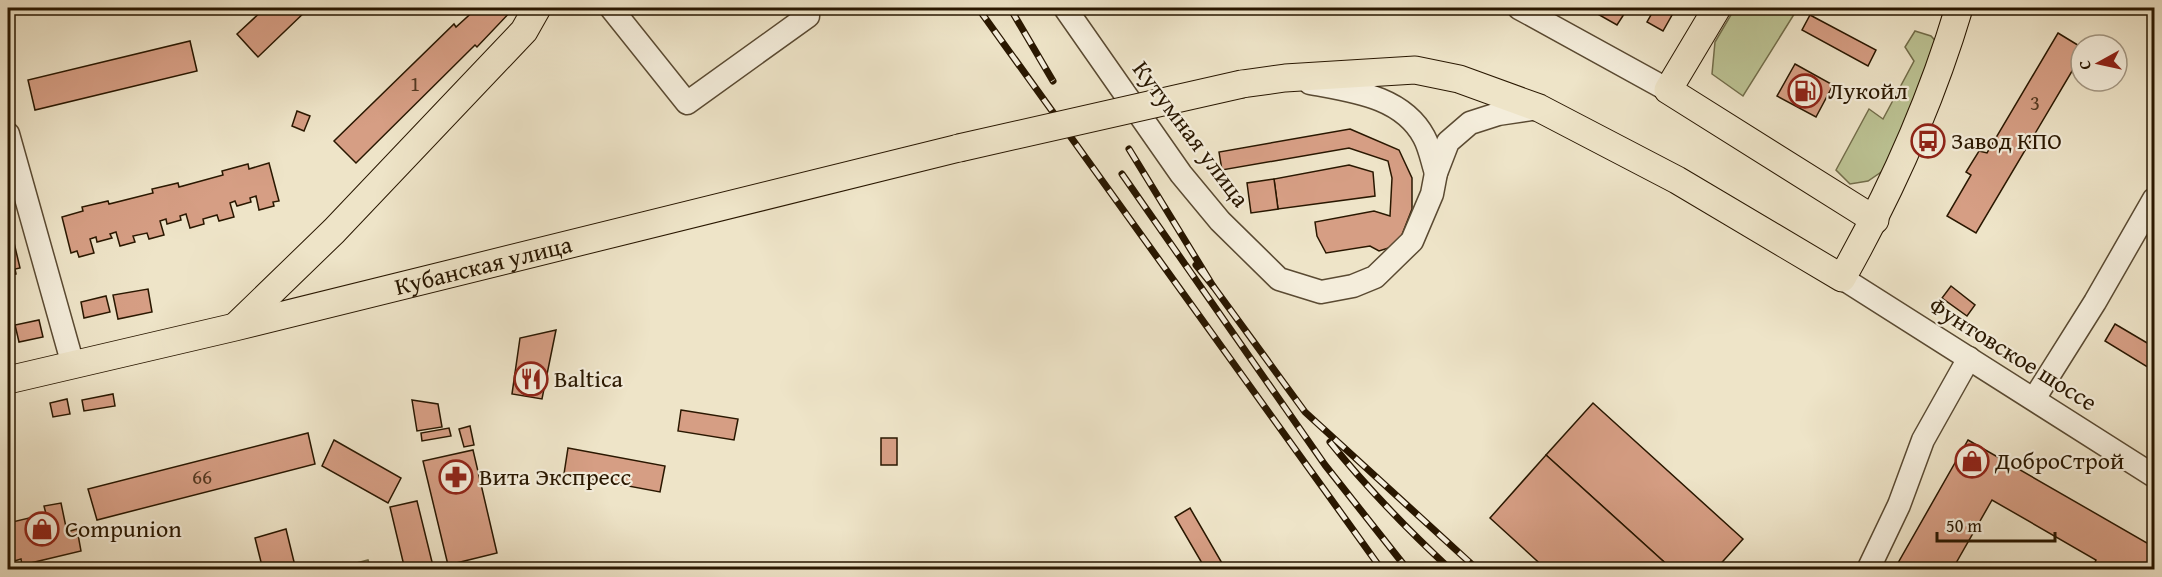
<svg xmlns="http://www.w3.org/2000/svg" width="2162" height="577" font-family="'Gentium Book Plus',serif">
  <defs>
    <pattern id="park-dots" width="8" height="8" patternUnits="userSpaceOnUse" patternTransform="scale(1.5)"><rect width="8" height="8" fill="#bcc394"/><path d="M2 2h.1M6 6h.1" fill="none" stroke="#a2a77e" stroke-width="1.8" stroke-linecap="round"/></pattern>
  </defs>
  <rect width="100%" height="100%" fill="#eee4c8"/>
  <filter id="stains"><feTurbulence type="fractalNoise" baseFrequency=".00333" numOctaves="4"/><feColorMatrix values="0 0 0 0 .2 0 0 0 0 .09 0 0 0 0 .02 0 0 0 .5 -.17"/></filter>
  <radialGradient id="worn" r=".72"><stop offset=".6" stop-color="#630" stop-opacity="0"/><stop offset="1" stop-color="#630" stop-opacity=".3"/></radialGradient>
  <g fill="#bcc394" stroke="#726d4a" stroke-width="1.5">
    <polygon points="1735,8 1798,8 1743,96 1712,74 1715,42"/>
    <polygon points="1915,31 1931,36 1941,47 1887,168 1868,181 1850,184 1836,170 1869,109 1883,119 1914,61 1905,47"/>
  </g>
  <polygon fill="url(#park-dots)" stroke="#726d4a" stroke-width="1.5" points="368,560 371,569 334,569"/>
  <g fill="#d69e84" stroke="#291700" stroke-width="1.5">
    <polygon points="265,8 309,8 258,57 237,34"/>
    <polygon points="477,8 514,8 477,47 475,45 356,163 334,141 454,24 456,27"/>
    <polygon points="1587,8 1628,8 1617,25"/>
    <polygon points="1655,8 1676,8 1663,31 1647,22"/>
    <polygon points="1810,15 1876,50 1868,66 1802,30"/>
    <polygon points="2058,33 2081,47 2081,56 1976,233 1947,216 1971,175 1966,172 1979,151 1987,153"/>
    <polygon points="190,41 197,71 35,110 28,80"/>
    <polygon points="1795,64 1833,85 1816,117 1777,96"/>
    <polygon points="297,111 310,116 304,131 292,126"/>
    <polygon points="1350,129 1399,150 1412,178 1412,209 1398,245 1379,251 1370,246 1326,253 1317,236 1315,222 1374,211 1390,216 1392,178 1388,161 1349,148 1222,170 1219,152"/>
    <polygon points="269,163 279,201 273,202 274,206 259,210 256,196 250,198 251,202 237,206 235,201 230,203 234,217 219,221 217,215 203,219 204,224 190,228 186,214 180,216 181,220 167,224 166,219 160,221 164,235 149,239 147,233 133,236 135,242 120,246 116,232 110,234 112,238 97,242 96,237 90,239 94,253 79,257 77,251 71,253 62,217 83,211 82,207 108,201 109,204 153,193 152,189 178,183 179,187 223,175 222,171 248,164 249,169"/>
    <polygon points="1349,165 1373,172 1375,196 1278,209 1274,179"/>
    <polygon points="1274,179 1278,209 1251,213 1247,183"/>
    <polygon points="11,230 20,268 15,269 16,274 8,276 8,231"/>
    <polygon points="1951,286 1975,305 1967,316 1942,298"/>
    <polygon points="148,289 152,312 118,319 113,295"/>
    <polygon points="106,296 110,312 84,318 81,302"/>
    <polygon points="39,320 43,337 19,342 15,325"/>
    <polygon points="2115,324 2154,347 2154,371 2105,341"/>
    <polygon points="556,330 542,399 512,394 520,338"/>
    <polygon points="113,394 115,406 84,411 82,400"/>
    <polygon points="67,399 70,414 53,417 50,403"/>
    <polygon points="412,400 438,404 442,427 417,431"/>
    <polygon points="1593,403 1743,539 1715,570 1673,570 1546,455"/>
    <polygon points="681,410 738,419 734,440 678,431"/>
    <polygon points="470,426 474,445 464,447 459,429"/>
    <polygon points="449,428 451,436 422,441 421,433"/>
    <polygon points="308,433 315,464 97,520 88,489"/>
    <rect x="881" y="438" width="16" height="27"/>
    <polygon points="334,440 401,478 388,503 322,466"/>
    <polygon points="1968,440 2154,547 2144,570 2091,570 2096,560 1992,500 1952,570 1894,570"/>
    <polygon points="568,448 665,466 660,492 564,474"/>
    <polygon points="473,450 497,553 448,565 423,461"/>
    <polygon points="1546,455 1673,570 1547,570 1490,518"/>
    <polygon points="417,501 434,570 405,570 390,507"/>
    <polygon points="61,503 67,532 77,529 81,551 22,565 21,559 8,563 8,523 46,514 44,506"/>
    <polygon points="1190,508 1226,570 1206,570 1175,517"/>
    <polygon points="286,529 296,570 263,570 255,538"/>
    <polygon points="153,564 154,570 132,570"/>
  </g>
  <g fill="none" stroke-linecap="round" stroke-linejoin="round">
    <g stroke="#5a4a32" stroke-width="25">
      <g id="minor">
        <polyline points="611,8 687,103 808,16 808,8"/>
        <polyline points="1065,8 1181,174 1220,221 1279,279 1321,292 1353,286 1375,277 1412,241 1432,194 1436,173 1448,142 1470,123 1498,114 1539,108"/>
        <polyline points="1519,8 1668,90"/>
        <path d="M 1310,83 C 1352,91 1402,96 1424,137 C 1430,148 1432,161 1436,173"/>
        <polyline points="8,134 73,365"/>
        <polyline points="1842,278 2154,476"/>
        <polyline points="2034,399 2095,302 2154,199"/>
        <polyline points="1868,570 1899,505 1923,440 1969,358"/>
      </g>
    </g>
    <g stroke="#291700" stroke-width="29">
      <g id="major">
        <polyline points="1717,8 1668,90 1875,220"/>
        <path d="M 1242,84 L 1285,78 L 1415,70 L 1459,79 L 1539,108 L 1677,180 L 1842,278 C 1890,193 1931,102 1959,8"/>
        <polyline points="236,326 334,231 524,31 537,8"/>
        <path id="s1" d="M 8,380 L 235,327 L 959,148"/>
      </g>
    </g>
    <use href="#minor" stroke="#f4eddb" stroke-width="22"/>
    <use href="#major" stroke="#eee4c8" stroke-width="27"/>
    <g stroke="#291700" stroke-width="7">
      <g id="rail">
        <polyline points="978,8 1382,570"/>
        <polyline points="1010,8 1053,81"/>
        <polyline points="1129,149 1213,286 1196,265"/>
        <polyline points="1122,174 1325,465 1408,570"/>
        <polyline points="1213,286 1305,412 1478,570"/>
        <path d="M 1330,442 C 1367,488 1408,530 1451,570"/>
      </g>
    </g>
    <use href="#rail" stroke="#f4eddb" stroke-width="4.5" stroke-dasharray="14" stroke-linecap="butt"/>
    <g stroke="#291700" stroke-width="29" stroke-linecap="butt">
      <polyline id="major-bridge" points="959,148 1242,84"/>
    </g>
    <use href="#major-bridge" stroke="#eee4c8" stroke-width="27"/>
  </g>
  <defs>
    <g id="fuel-ring" transform="scale(1.725)"><circle r="9.5" fill="#f4eddb" stroke="#8f2418" stroke-width="1.5"/><path d="M-5.5-6h7V0h2V4h1.3V-2.5L3-4.5l.8-.8L6-3V5H2.5V1h-1V6h-7ZM-4.2-4.7v3.2H.2V-4.7Z" fill="#8f2418"/></g>
    <g id="bus-ring" transform="scale(1.725)"><circle r="9.5" fill="#f4eddb" stroke="#8f2418" stroke-width="1.5"/><path d="M-5-6H5V4H4V6H2V4H-2V6H-4V4H-5ZM-3.5-4V0h7V-4ZM-3.5 1.2v1.5H-2V1.2ZM2 1.2v1.5H3.5V1.2Z" fill="#8f2418"/></g>
    <g id="restaurant-ring" transform="scale(1.725)"><circle r="9.5" fill="#f4eddb" stroke="#8f2418" stroke-width="1.5"/><path d="M-5-6h1v4h1v-4h1v4h1v-4h1v5L-1.5 .5V6h-2V.5L-5-1ZM5-6V6H3V1.5H1.5Q1.5-4 5-6Z" fill="#8f2418"/></g>
    <g id="shop-ring" transform="scale(1.725)"><circle r="9.5" fill="#f4eddb" stroke="#8f2418" stroke-width="1.5"/><path d="M-5-2.5h2.3a2.7 3.5 0 0 1 5.4 0H5L5.5 6h-11ZM-1.5-2.5h3a1.5 2.3 0 0 0-3 0Z" fill="#8f2418"/></g>
    <g id="pharmacy-ring" transform="scale(1.725)"><circle r="9.5" fill="#f4eddb" stroke="#8f2418" stroke-width="1.5"/><path d="M-2-6h4v4h4v4h-4v4h-4v-4h-4v-4h4Z" fill="#8f2418"/></g>
  </defs>
  <g fill-rule="evenodd">
    <use href="#fuel-ring" x="1805" y="91"/>
    <use href="#bus-ring" x="1928" y="141"/>
    <use href="#restaurant-ring" x="531" y="379"/>
    <use href="#shop-ring" x="1972" y="461"/>
    <use href="#pharmacy-ring" x="456" y="477"/>
    <use href="#shop-ring" x="42" y="529"/>
  </g>
  <g text-anchor="middle" stroke-width="4.5" stroke-linejoin="round" paint-order="stroke">
    <g font-size="21" fill="#543921">
      <text x="415" y="91">1</text>
      <text x="2035" y="110">3</text>
      <text x="202" y="484">66</text>
    </g>
    <g font-size="24" fill="#291700" stroke="#f4eddb" text-anchor="start">
      <text x="1828" y="99">Лукойл</text>
      <text x="1951" y="149">Завод КПО</text>
      <text x="554" y="387">Baltica</text>
      <text x="1995" y="469">ДоброСтрой</text>
      <text x="479" y="485">Вита Экспресс</text>
      <text x="65" y="537">Compunion</text>
    </g>
    <g font-size="24" fill="#291700" stroke="#f4eddb">
      <text transform="translate(1191 134) rotate(53)" y="8">Кутумная улица</text>
      <text dy="8" stroke="none"><textPath href="#s1" startOffset="489">Кубанская улица</textPath></text>
      <text transform="translate(2013 354) rotate(32)" y="8">Фунтовское шоссе</text>
    </g>
  </g>
  <rect width="2162" height="577" fill="none" stroke="#eee4c8" stroke-width="30"/>
  <rect x="9" y="9" width="2144" height="559" fill="none" stroke="#291700" stroke-width="3"/>
  <rect x="15" y="15" width="2132" height="547" fill="none" stroke="#291700" stroke-width="1.5"/>
  <g transform="translate(2099 63) rotate(262)"><circle r="28" fill="#f4eddb" stroke="#a39783" stroke-width="1.5"/>
  <path d="M0-4.5L10 22L0 15L-10 22Z" fill="#8f2418"/>
  <text y="-9" font-size="16" font-weight="bold" text-anchor="middle" fill="#291700">С</text>
  </g>
  <path d="M1937 532v9h118v-9" fill="none" stroke="#291700" stroke-width="3"/>
  <text x="1946" y="532" font-size="18" fill="#291700" stroke="#f4eddb" stroke-width="4.5" paint-order="stroke">50 m</text>
  <rect width="100%" height="100%" filter="url(#stains)"/>
  <rect width="100%" height="100%" fill="url(#worn)"/>
</svg>
